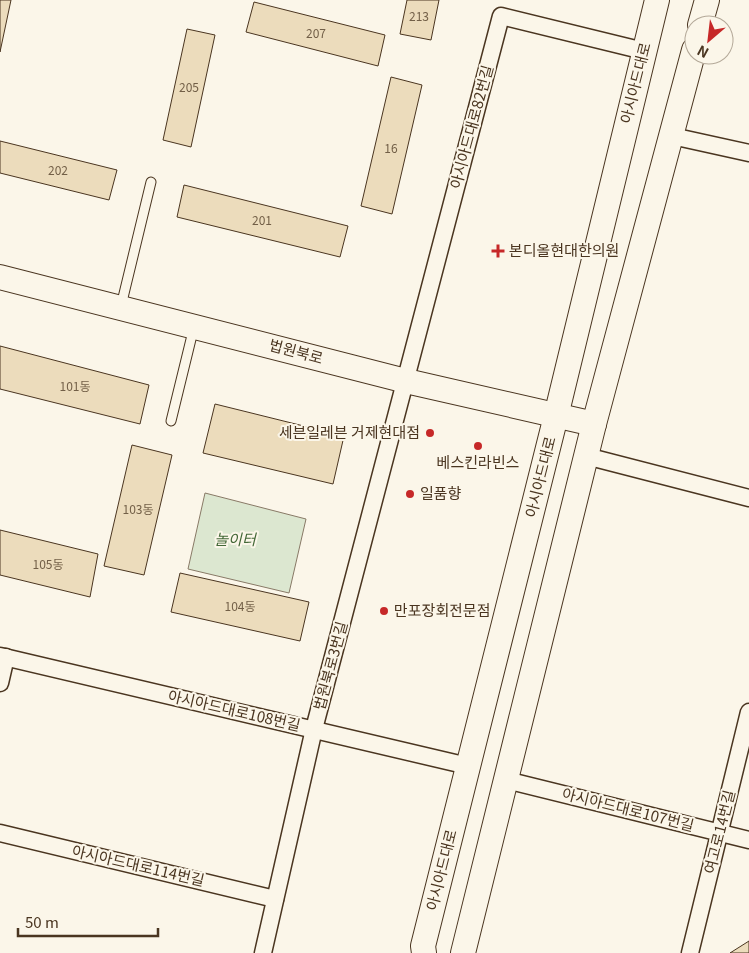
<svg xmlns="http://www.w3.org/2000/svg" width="749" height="953" font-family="Georgia,'Noto Sans KR',serif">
  <rect width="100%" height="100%" fill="#fbf6e9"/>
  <polygon fill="#dce7d0" stroke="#887966" points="205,493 306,519 289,593 188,569"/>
  <g fill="#ecdcbc" stroke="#4a3520">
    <polygon points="0,0 11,0 0,52"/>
    <polygon points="407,0 439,0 431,40 400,34"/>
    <polygon points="254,2 385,35 378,66 246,32"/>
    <polygon points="187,29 215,35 191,147 163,140"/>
    <polygon points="391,77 422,85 392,214 361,206"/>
    <polygon points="0,141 117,170 109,200 0,173"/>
    <polygon points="184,185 348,226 340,257 177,217"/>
    <polygon points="0,346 149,385 140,424 0,389"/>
    <polygon points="215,404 344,436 333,484 203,453"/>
    <polygon points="132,445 172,455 144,575 104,566"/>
    <polygon points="0,530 98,554 90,597 0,575"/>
    <polygon points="180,573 309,602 300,641 171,612"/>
    <polygon points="749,941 749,953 730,953"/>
  </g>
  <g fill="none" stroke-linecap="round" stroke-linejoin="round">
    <g stroke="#4a3520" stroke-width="11">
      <g id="service">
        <polyline points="121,306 151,182"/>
        <polyline points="171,421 194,327"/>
      </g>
    </g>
    <g stroke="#4a3520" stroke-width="19">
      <g id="minor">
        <polyline points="672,136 749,153"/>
        <polyline points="586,456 749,498"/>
        <polyline points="0,656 468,766"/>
        <polyline points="0,683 6,657"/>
        <polyline points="506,780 749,840"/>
        <polyline points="0,833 275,899"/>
        <polyline points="263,953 314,729 501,16 644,51"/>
        <polyline points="690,953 749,712"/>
      </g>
    </g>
    <g stroke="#4a3520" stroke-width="26">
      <g id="secondary">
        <polyline points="700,25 707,0"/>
        <polyline points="0,277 406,381 594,424"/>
        <polyline points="424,953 423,946 556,416 657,0"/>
        <polyline points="463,953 594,424 694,50"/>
      </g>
    </g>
    <use href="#service" stroke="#fbf6e9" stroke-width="9"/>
    <use href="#minor" stroke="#fbf6e9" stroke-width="16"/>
    <use href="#secondary" stroke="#fbf6e9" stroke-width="24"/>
  </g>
  <g fill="#c62828" stroke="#fbf6e9" stroke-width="2">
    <path d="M495.5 243.5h5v5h5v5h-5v5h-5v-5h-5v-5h5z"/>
    <circle cx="430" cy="433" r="5"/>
    <circle cx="478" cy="446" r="5"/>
    <circle cx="410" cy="494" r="5"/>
    <circle cx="384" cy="611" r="5"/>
  </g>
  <g text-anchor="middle" stroke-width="4" stroke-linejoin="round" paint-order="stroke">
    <g font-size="12" fill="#725f47">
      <text x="419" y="21">213</text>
      <text x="316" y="38">207</text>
      <text x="189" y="92">205</text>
      <text x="391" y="153">16</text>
      <text x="58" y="175">202</text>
      <text x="262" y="225">201</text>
      <text x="75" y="391">101동</text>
      <text x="138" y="514">103동</text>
      <text x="48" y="569">105동</text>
      <text x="240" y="611">104동</text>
    </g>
    <g font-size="15" fill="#4a3520" stroke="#fbf6e9">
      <text transform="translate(636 83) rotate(-76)" y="5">아시아드대로</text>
      <text transform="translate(472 127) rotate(-75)" y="5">아시아드대로82번길</text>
      <text transform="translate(296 352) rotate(15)" y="5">법원북로</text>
      <text transform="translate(541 477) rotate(-76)" y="5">아시아드대로</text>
      <text transform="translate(331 666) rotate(-75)" y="5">법원북로3번길</text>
      <text transform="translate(234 711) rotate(13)" y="5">아시아드대로108번길</text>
      <text transform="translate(628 810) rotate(14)" y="5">아시아드대로107번길</text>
      <text transform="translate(720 832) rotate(-76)" y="5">여고로14번길</text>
      <text transform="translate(138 866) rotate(13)" y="5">아시아드대로114번길</text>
      <text transform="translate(442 870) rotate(-76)" y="5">아시아드대로</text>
    </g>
    <g font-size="15" fill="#4a3520" stroke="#fbf6e9" text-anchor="start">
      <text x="509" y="256">본디올현대한의원</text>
      <text x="420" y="438" text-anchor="end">세븐일레븐 거제현대점</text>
      <text x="478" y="468" text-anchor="middle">베스킨라빈스</text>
      <text x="420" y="499">일품향</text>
      <text x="394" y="616">만포장회전문점</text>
    </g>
    <g font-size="15" font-style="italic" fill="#436837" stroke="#fbf6e9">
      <text x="235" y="545">놀이터</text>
    </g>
  </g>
  <g transform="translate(709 40) rotate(208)"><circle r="24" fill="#fbf6e9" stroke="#b4a999"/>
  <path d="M0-4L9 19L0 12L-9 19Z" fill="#c62828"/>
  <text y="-8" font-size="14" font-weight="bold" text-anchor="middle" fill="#4a3520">N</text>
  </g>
  <path d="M18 928v8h140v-8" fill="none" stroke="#4a3520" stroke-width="2.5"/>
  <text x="25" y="928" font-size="15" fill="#4a3520" stroke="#fbf6e9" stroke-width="4" paint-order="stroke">50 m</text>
</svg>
